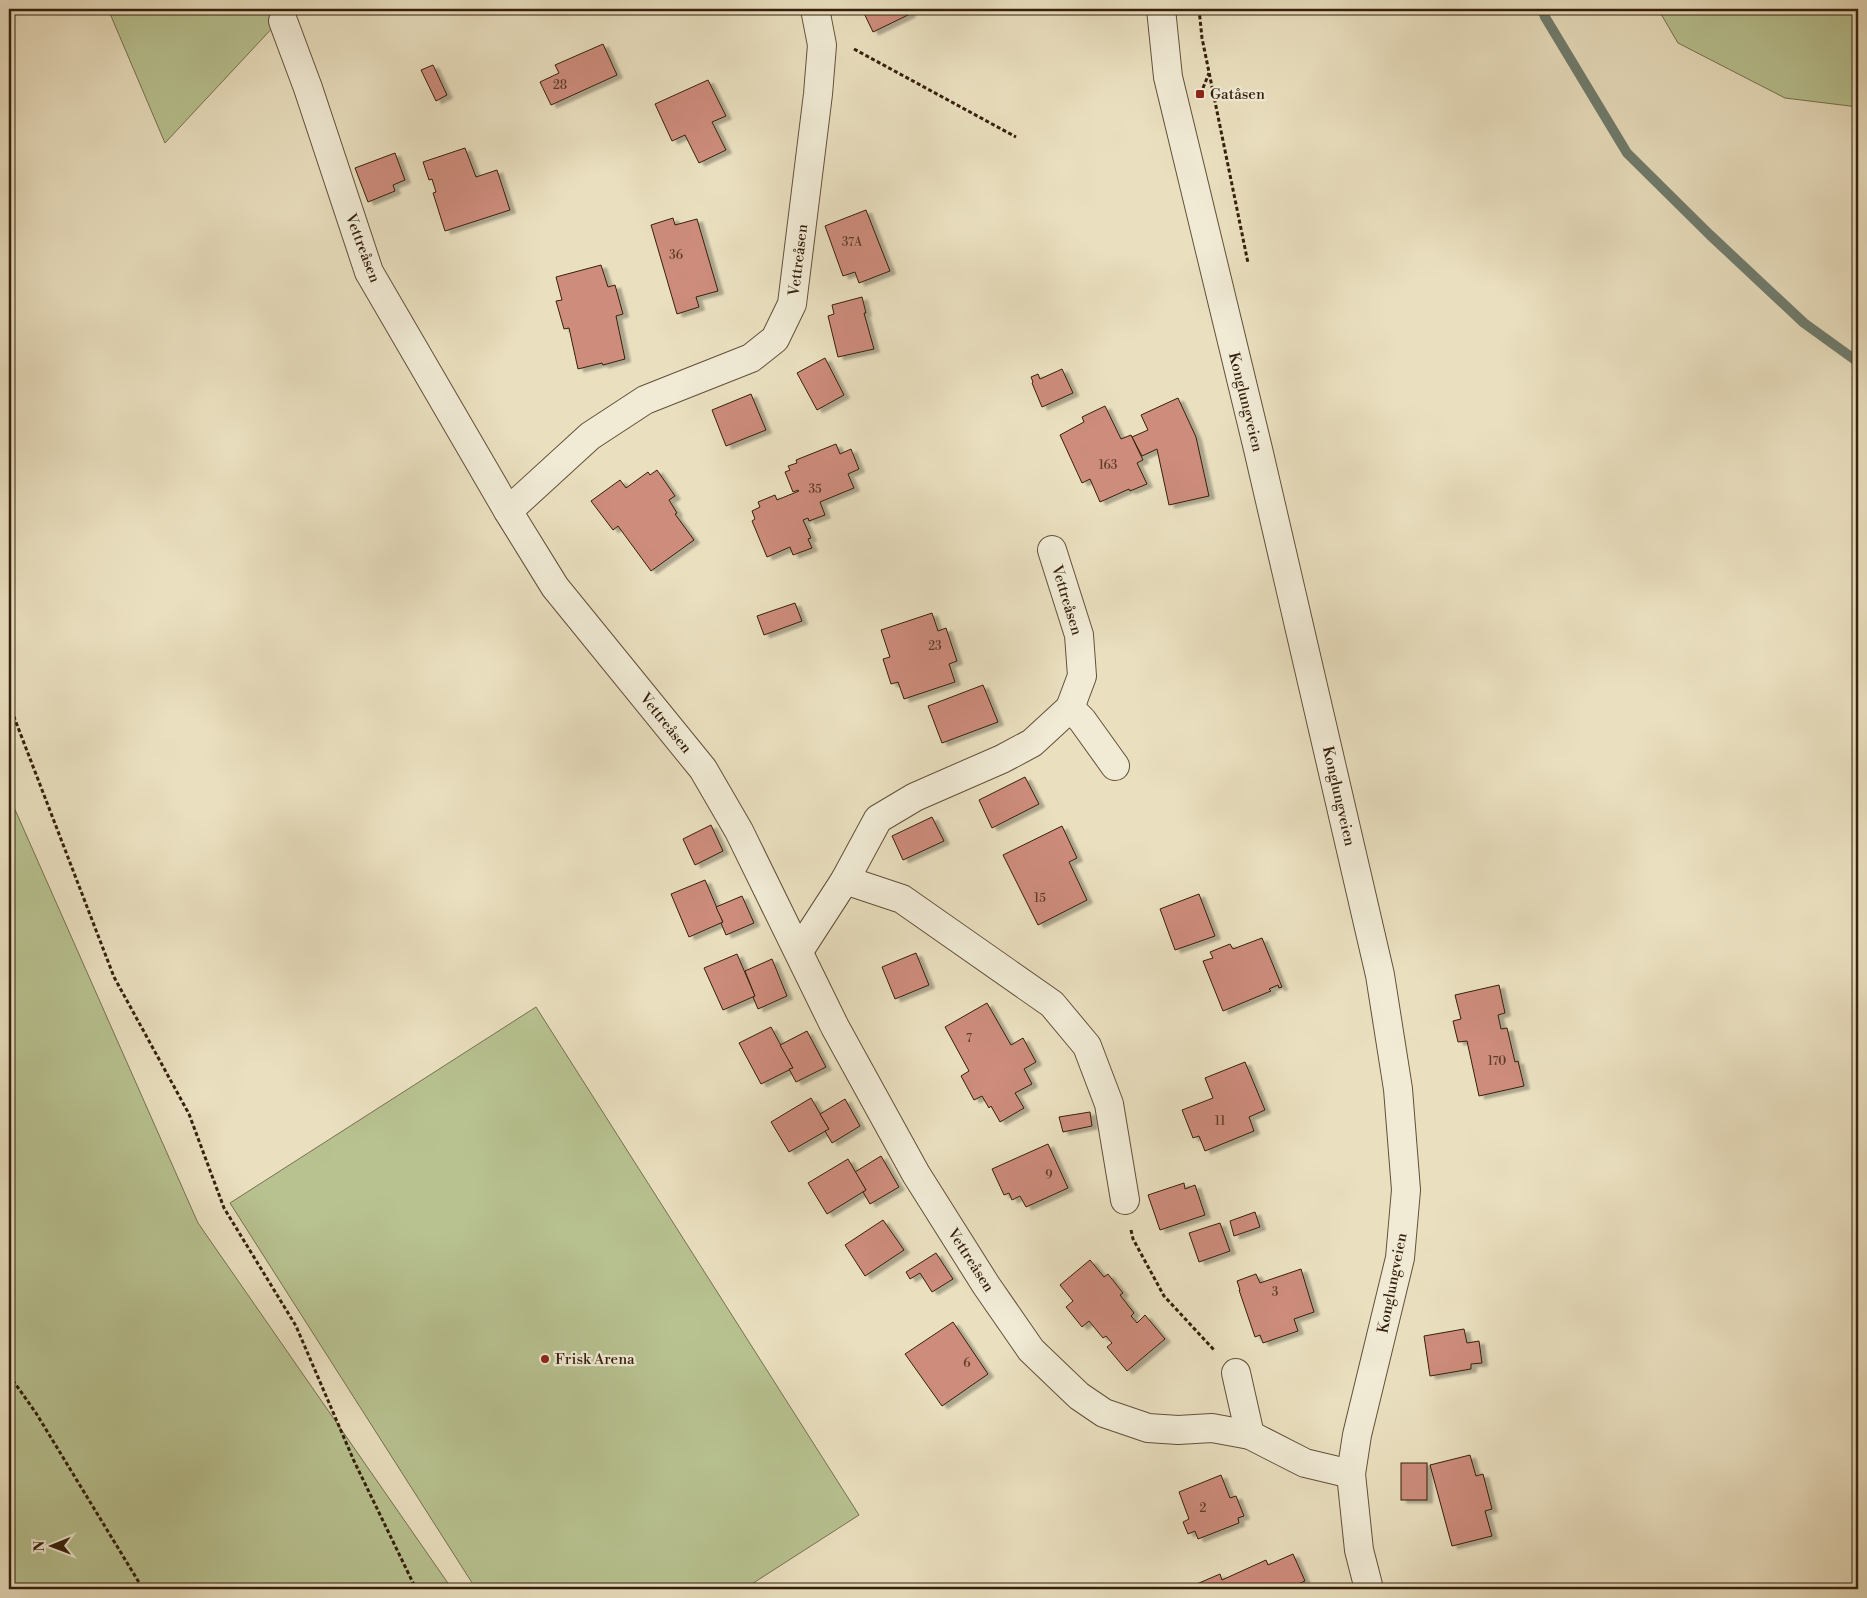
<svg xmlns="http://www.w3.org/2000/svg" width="1867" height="1598" font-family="'Libre Bodoni',serif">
  <defs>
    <filter id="shadow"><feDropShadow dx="5.5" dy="3" stdDeviation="1" flood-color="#0004"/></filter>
  </defs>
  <rect width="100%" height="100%" fill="#eae0c0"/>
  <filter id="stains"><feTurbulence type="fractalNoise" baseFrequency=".004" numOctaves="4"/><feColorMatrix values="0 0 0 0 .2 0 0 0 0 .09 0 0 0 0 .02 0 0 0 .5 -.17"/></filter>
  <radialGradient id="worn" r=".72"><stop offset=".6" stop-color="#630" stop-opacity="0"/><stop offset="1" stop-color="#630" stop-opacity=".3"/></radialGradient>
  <g fill="#b8c291" stroke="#76714e">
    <polygon points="108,9 290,9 165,143"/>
    <polygon points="1658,9 1858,9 1858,107 1785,98 1678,43"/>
    <polygon points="9,796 198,1223 452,1589 9,1589"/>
    <polygon points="536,1007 859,1515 744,1589 476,1589 230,1203"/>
  </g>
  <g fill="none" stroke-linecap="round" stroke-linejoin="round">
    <polyline stroke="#707e70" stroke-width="10" points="1542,9 1545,17 1627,153 1710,235 1804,323 1858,362"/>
  </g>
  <g fill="#cd8c7c" stroke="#35200c" filter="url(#shadow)">
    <polygon points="862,9 907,9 910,14 873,32"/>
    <polygon points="603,44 617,75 551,105 540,82 559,73 555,65"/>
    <polygon points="433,65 447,95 436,101 421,70"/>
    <polygon points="708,80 726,116 712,122 726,150 699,163 685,135 672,141 655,104"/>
    <polygon points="465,148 476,177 497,170 510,210 445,231 433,193 436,192 432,179 429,180 423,162"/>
    <polygon points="395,153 405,180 393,185 395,191 368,202 355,168"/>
    <polygon points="866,210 890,271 859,283 855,272 843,276 825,226"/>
    <polygon points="673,218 675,225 697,219 718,291 696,297 699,307 677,314 651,225"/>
    <polygon points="601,265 608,287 615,285 623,314 616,316 625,359 603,365 602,363 578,369 569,328 564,329 556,301 562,300 556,277"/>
    <polygon points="862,297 866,313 864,313 874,349 838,357 828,316 834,314 832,305"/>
    <polygon points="825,358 844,395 817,410 797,373"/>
    <polygon points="1062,369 1073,393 1042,407 1032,383 1033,382 1031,377 1038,374 1040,379"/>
    <polygon points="751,394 766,430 726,446 712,410"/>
    <polygon points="1178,398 1196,437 1209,496 1169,505 1157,449 1142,456 1132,437 1148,430 1141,415"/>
    <polygon points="1105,406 1121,439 1131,435 1143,460 1137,463 1147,484 1130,491 1129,489 1100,502 1090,479 1082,483 1060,435 1084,422 1082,417"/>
    <polygon points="836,444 840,454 851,449 859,469 848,474 854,488 820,502 825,515 809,521 808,518 803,520 811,538 808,539 812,548 793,555 790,547 767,557 752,521 755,519 752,511 760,507 758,502 775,495 777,500 799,491 798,490 793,492 785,472 790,470 788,466 797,463 796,460"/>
    <polygon points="657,470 675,496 669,500 677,513 675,514 694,540 651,571 618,526 613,530 591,501 620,480 626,488 648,472 650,475"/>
    <polygon points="795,603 802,621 764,635 757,616"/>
    <polygon points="932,613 938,631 946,628 957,661 949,664 955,682 904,699 898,682 891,684 883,659 890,657 881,630"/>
    <polygon points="983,685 998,722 942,743 928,706"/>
    <polygon points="1025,777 1039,804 992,828 979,800"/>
    <polygon points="932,817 944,841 903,860 892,836"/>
    <polygon points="711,825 723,851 695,865 683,839"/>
    <polygon points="1062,826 1077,858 1069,862 1087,900 1038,925 1003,855"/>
    <polygon points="705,880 723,922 689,937 671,894"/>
    <polygon points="1199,894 1215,936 1175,950 1160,909"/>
    <polygon points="742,896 754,923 726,935 721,923 723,922 716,907"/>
    <polygon points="1262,938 1282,987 1279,988 1278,985 1269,989 1271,991 1223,1011 1203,961 1213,958 1210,952 1230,944 1233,949"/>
    <polygon points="916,953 929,985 895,999 882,967"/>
    <polygon points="737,954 755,996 723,1010 704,968"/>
    <polygon points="772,959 787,996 758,1009 753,997 755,996 745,971"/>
    <polygon points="1499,985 1505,1013 1498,1015 1501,1029 1507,1028 1515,1062 1518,1061 1524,1086 1479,1096 1467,1041 1458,1042 1453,1021 1461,1019 1455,995"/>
    <polygon points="987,1003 1011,1045 1023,1038 1036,1062 1024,1069 1032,1084 1015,1093 1024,1108 1000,1122 991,1106 989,1108 982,1096 974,1100 961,1076 969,1071 945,1027"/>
    <polygon points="771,1027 793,1068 761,1084 739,1043"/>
    <polygon points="807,1031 826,1067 796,1082 789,1069 793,1068 780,1045"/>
    <polygon points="1245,1062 1265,1110 1249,1117 1254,1131 1205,1151 1199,1136 1193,1138 1182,1110 1213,1098 1205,1078"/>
    <polygon points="811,1098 829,1129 789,1152 771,1122"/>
    <polygon points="845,1099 860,1126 832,1143 825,1131 829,1129 820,1114"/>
    <polygon points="1090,1112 1092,1126 1063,1132 1059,1117"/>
    <polygon points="1048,1144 1068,1188 1026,1207 1020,1196 1012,1200 1009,1193 1004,1195 992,1169"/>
    <polygon points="881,1156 899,1187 870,1204 863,1192 866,1190 855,1172"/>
    <polygon points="848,1159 866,1190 827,1214 808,1183"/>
    <polygon points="1184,1183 1185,1189 1195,1185 1205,1215 1160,1230 1148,1195"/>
    <polygon points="1255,1212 1260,1227 1234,1236 1230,1221"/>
    <polygon points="883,1220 904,1250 865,1276 845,1245"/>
    <polygon points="1220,1223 1230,1251 1199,1262 1189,1233"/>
    <polygon points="936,1253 953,1279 932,1292 920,1273 910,1279 906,1272"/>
    <polygon points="1090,1260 1104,1277 1108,1274 1123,1293 1120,1295 1134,1313 1131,1316 1137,1323 1145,1315 1165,1339 1127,1371 1107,1347 1112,1343 1106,1336 1103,1338 1089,1321 1082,1327 1066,1307 1073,1301 1060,1285"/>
    <polygon points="1301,1269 1314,1312 1294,1319 1298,1331 1263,1343 1260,1335 1255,1337 1239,1290 1240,1290 1237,1281 1256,1274 1260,1283"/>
    <polygon points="953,1322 988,1374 942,1406 905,1354"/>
    <polygon points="1464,1329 1467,1343 1479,1341 1482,1363 1471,1364 1471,1369 1430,1376 1424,1336"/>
    <polygon points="1470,1455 1476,1476 1483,1474 1492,1509 1485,1511 1492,1536 1452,1546 1430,1465"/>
    <rect x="1401" y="1463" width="26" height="37"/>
    <polygon points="1221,1475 1230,1498 1236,1496 1244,1516 1238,1518 1239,1523 1198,1539 1195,1531 1188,1534 1183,1522 1189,1519 1179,1492"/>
    <polygon points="1293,1554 1305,1581 1287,1589 1185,1589 1220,1574 1222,1580 1266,1560 1268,1565"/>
  </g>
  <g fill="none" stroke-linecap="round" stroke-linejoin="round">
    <g stroke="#625039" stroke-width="30">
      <g id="minor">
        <polyline points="1161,9 1168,77 1258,449 1380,975 1398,1089 1406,1190 1400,1258 1357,1435 1351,1474 1359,1550 1369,1589"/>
        <polyline points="283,21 308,88 369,272 508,511 555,587 703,769 739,831 835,1027 916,1174 986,1285 1031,1350 1079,1396 1104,1413 1148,1428 1178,1430 1212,1428 1250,1435 1305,1463 1351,1474"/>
        <polyline points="508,511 590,436 645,400 751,358 775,339 792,304 818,94 822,45 815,9"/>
        <polyline points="1070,708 1082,720 1115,766"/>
        <polyline points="845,880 902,899 1052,1004 1087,1046 1109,1104 1125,1200"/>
        <polyline points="799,951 845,880 878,819 915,797 1002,759 1032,743 1070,708 1082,676 1079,635 1052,550"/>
        <polyline points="1236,1373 1250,1435"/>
      </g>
    </g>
    <g stroke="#35200c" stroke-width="3" stroke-dasharray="4 2.5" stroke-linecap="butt">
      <polyline points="1199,9 1202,38 1248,263"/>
      <polyline points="854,49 1016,137"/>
      <polyline points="1203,88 1209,73"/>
      <polyline points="9,704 114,977 189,1114 224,1208 296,1326 354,1461 416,1589"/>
      <polyline points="1131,1230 1133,1239 1164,1296 1215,1351"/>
      <polyline points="9,1375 36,1413 143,1589"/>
    </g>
    <use href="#minor" stroke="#f1ebd6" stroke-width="28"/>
  </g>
  <g fill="#8f2418" stroke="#f1ebd6" stroke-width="2">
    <rect x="1195" y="89" width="10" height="10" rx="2.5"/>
    <circle cx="545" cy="1359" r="5"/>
  </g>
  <g text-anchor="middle" stroke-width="4.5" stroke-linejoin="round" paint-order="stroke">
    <g font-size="12" fill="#5b3b28">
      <text x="560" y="89">28</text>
      <text x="852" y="246">37A</text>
      <text x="676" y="259">36</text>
      <text x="1108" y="469">163</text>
      <text x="815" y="493">35</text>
      <text x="935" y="650">23</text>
      <text x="1040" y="902">15</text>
      <text x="969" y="1042">7</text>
      <text x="1497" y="1065">170</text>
      <text x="1220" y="1125">11</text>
      <text x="1049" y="1179">9</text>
      <text x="1275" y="1296">3</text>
      <text x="967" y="1367">6</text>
      <text x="1203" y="1512">2</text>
    </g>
    <g font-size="15" fill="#35200c" stroke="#f1ebd6" text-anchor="start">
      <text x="1210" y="99">Gatåsen</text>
      <text x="555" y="1364">Frisk Arena</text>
    </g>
    <g font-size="15" fill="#35200c" stroke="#f1ebd6">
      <text transform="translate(363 248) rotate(69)" y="5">Vettreåsen</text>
      <text transform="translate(798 260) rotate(-83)" y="5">Vettreåsen</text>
      <text transform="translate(1246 402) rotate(76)" y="5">Konglungveien</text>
      <text transform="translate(1067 600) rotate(73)" y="5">Vettreåsen</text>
      <text transform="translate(666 723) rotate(51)" y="5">Vettreåsen</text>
      <text transform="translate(1339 796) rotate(77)" y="5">Konglungveien</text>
      <text transform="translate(971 1260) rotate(57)" y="5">Vettreåsen</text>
      <text transform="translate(1392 1283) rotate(-79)" y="5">Konglungveien</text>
    </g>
  </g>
  <rect width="1867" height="1598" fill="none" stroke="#eae0c0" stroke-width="30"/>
  <rect x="10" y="10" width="1847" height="1578" fill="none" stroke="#35200c" stroke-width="2.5"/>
  <rect x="15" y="15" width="1837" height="1568" fill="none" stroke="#35200c"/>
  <g transform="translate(52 1546) rotate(269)" stroke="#f1ebd6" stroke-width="4" paint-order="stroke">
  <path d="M0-4L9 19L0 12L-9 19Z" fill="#35200c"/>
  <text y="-8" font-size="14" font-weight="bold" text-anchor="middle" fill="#35200c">N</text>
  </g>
  <rect width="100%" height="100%" filter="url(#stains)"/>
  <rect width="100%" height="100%" fill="url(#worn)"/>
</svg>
